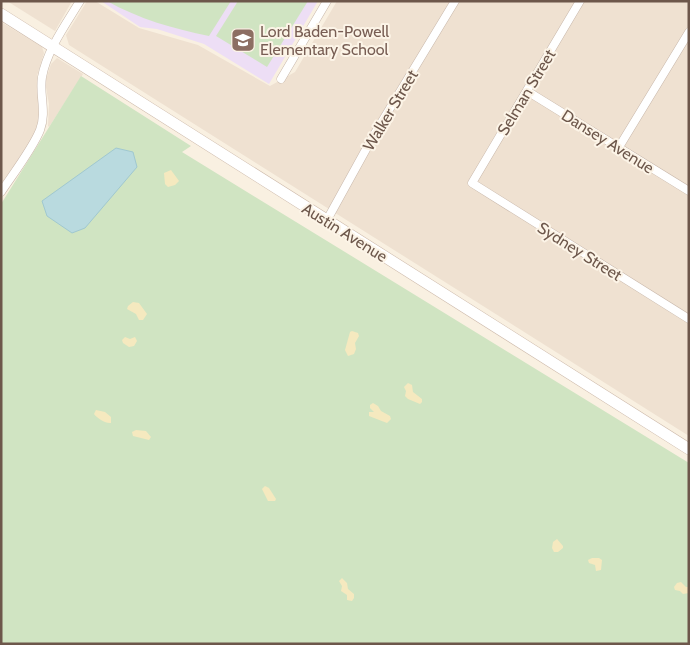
<svg xmlns="http://www.w3.org/2000/svg" width="690" height="645" font-family="Cabin,sans-serif">
  <rect width="100%" height="100%" fill="#f9f0e1"/>
  <g fill="#efe1d1">
    <polygon points="7,1 72,1 55,31"/>
    <polygon points="87,1 95,1 139,28 198,45 270,86 295,72 337,1 689,1 689,436 69,45 66,35"/>
    <polygon points="1,22 42,47 44,53 37,76 39,122 34,136 1,187"/>
    <polygon points="57,58 83,74 49,127 48,126 49,104 45,82 51,64"/>
  </g>
  <polygon fill="#eddef5" points="101,1 318,1 269,84 204,44 157,29 140,27"/>
  <g fill="#d0e4c2">
    <path d="M 107,1 L 231,1 L 209,36 C 174,29 139,19 107,1 Z"/>
    <polygon points="238,1 308,1 267,67 216,36"/>
    <polygon points="81,76 191,146 182,152 689,463 689,644 1,644 1,204"/>
  </g>
  <g fill="#f5e9bf">
    <polygon points="171,170 179,181 175,185 168,187 165,184 164,173"/>
    <polygon points="133,302 139,303 147,314 143,320 139,320 136,314 127,309 128,306"/>
    <polygon points="352,331 358,333 359,336 355,343 356,349 354,354 348,356 345,350 350,332"/>
    <polygon points="125,337 130,339 135,337 137,341 134,346 129,347 123,343 122,340"/>
    <polygon points="408,383 412,385 413,392 422,399 422,402 420,404 408,399 405,396 406,391 404,387"/>
    <polygon points="373,403 378,406 381,411 390,416 391,419 387,423 369,416 369,412 374,412 370,408 370,405"/>
    <path d="M 96,410 L 105,412 L 111,417 L 111,423 C 106,424 97,418 94,414 Z"/>
    <polygon points="136,430 146,431 151,437 149,440 133,436 132,432"/>
    <polygon points="265,486 269,488 276,499 275,501 268,501 262,489"/>
    <polygon points="557,539 563,546 563,548 558,552 554,552 552,548 553,542"/>
    <polygon points="592,558 599,558 602,560 601,570 596,571 595,565 589,563 588,560"/>
    <polygon points="342,578 347,583 348,589 354,594 354,598 352,601 347,600 347,595 341,591 342,586 339,581"/>
    <polygon points="681,582 686,587 689,587 689,593 683,594 680,591 675,590 674,587 677,583"/>
  </g>
  <polygon fill="#b9dadf" stroke="#a0c8d0" points="116,148 133,152 137,167 85,228 72,233 47,216 42,201"/>
  <g fill="none" stroke-linecap="round" stroke-linejoin="round">
    <g stroke="#c8b7aa" stroke-width="9">
      <g id="minor">
        <polyline points="580,1 472,183 689,319"/>
        <polyline points="281,79 327,1"/>
        <polyline points="527,91 689,191"/>
        <polyline points="619,147 689,32"/>
        <path d="M 1,192 C 13,174 33,148 40,130 C 47,112 39,95 42,77 C 47,50 66,24 80,1"/>
        <polyline points="327,220 375,133 455,1"/>
      </g>
    </g>
    <g stroke="#cdb9aa" stroke-width="12">
      <polyline id="secondary" points="1,14 689,449"/>
    </g>
    <use href="#minor" stroke="#fff" stroke-width="8"/>
    <use href="#secondary" stroke="#fff" stroke-width="11"/>
  </g>
  <defs>
    <g id="school-square" transform="scale(1.25)"><rect x="-9" y="-9" width="18" height="18" rx="4" fill="#8d6e63" stroke="#fcf4e7"/><path d="M0-5L7-2L0 1L-7-2ZM-4 1L0 2.5L4 1V4Q0 6-4 4Z" fill="#fff"/></g>
  </defs>
  <g fill-rule="evenodd">
    <use href="#school-square" x="243" y="40"/>
  </g>
  <g text-anchor="middle" stroke-width="4" stroke-linejoin="round" paint-order="stroke">
    <g font-size="16" fill="#785e54" stroke="#fcf4e7" text-anchor="start">
      <text x="260" y="37">Lord Baden-Powell<tspan x="260" dy="18">Elementary School</tspan></text>
    </g>
    <g font-size="16" fill="#6d574b" stroke="#fcf4e7">
      <text transform="translate(526 92) rotate(-59)" y="6">Selman Street</text>
      <text transform="translate(390 110) rotate(-59)" y="6">Walker Street</text>
      <text transform="translate(608 141) rotate(32)" y="6">Dansey Avenue</text>
      <text transform="translate(345 232) rotate(32)" y="6">Austin Avenue</text>
      <text transform="translate(580 251) rotate(32)" y="6">Sydney Street</text>
    </g>
  </g>
  <rect width="690" height="645" fill="none" stroke="#6d574b" stroke-width="5"/>
</svg>
